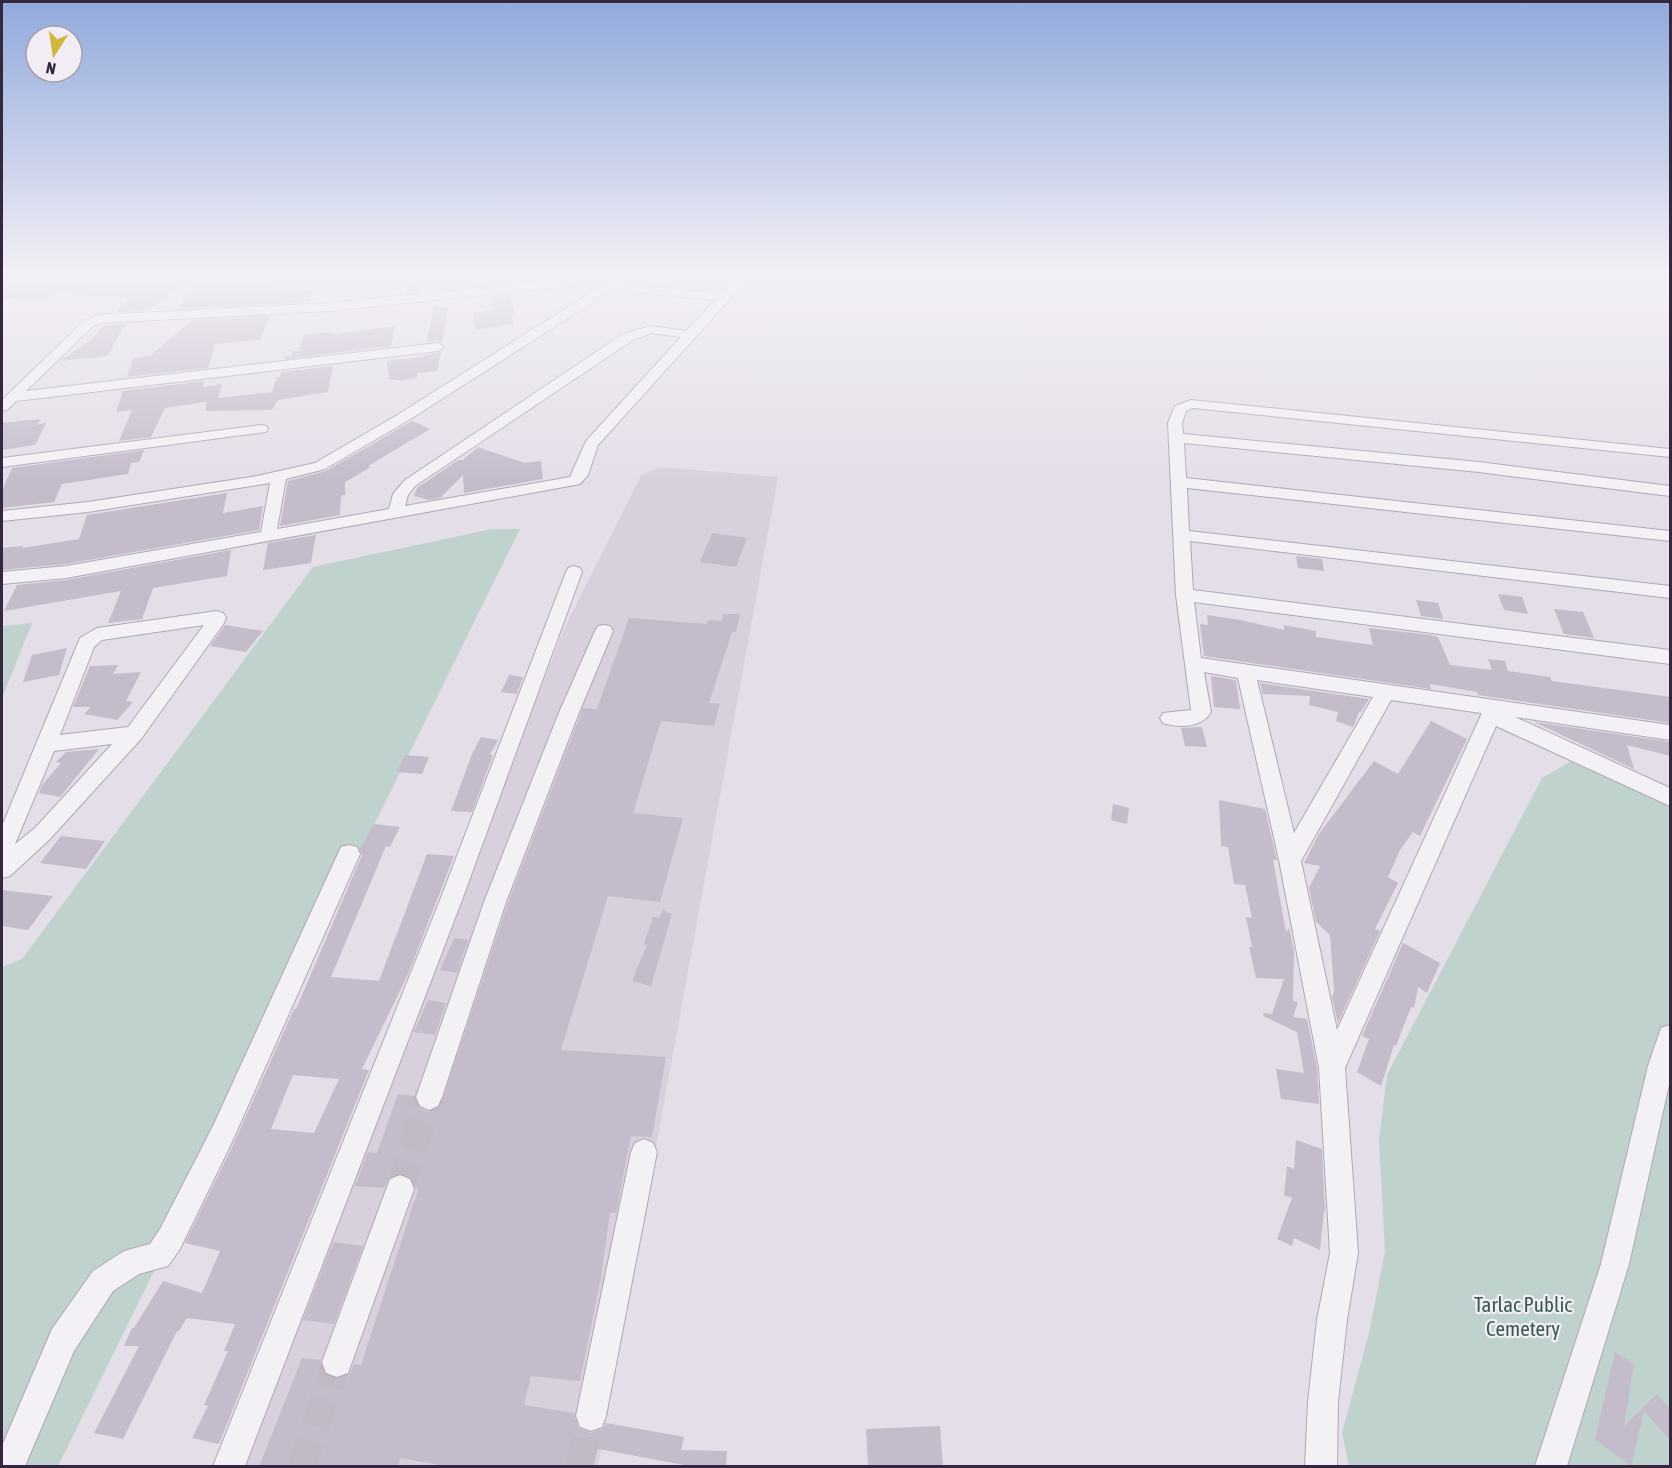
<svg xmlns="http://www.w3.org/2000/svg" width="1672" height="1468" font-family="'Asap Condensed',sans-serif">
  <rect width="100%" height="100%" fill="#e4dee8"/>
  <polygon fill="#d8d0dd" points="660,467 778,477 598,1466 234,1466 564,629 641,476"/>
  <g fill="#bfd2cd">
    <polygon points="492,529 520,529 58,1466 2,1466 2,967 22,959 313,567"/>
    <polygon points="32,623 2,698 2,626"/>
    <polygon points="1578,757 1670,801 1670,1466 1349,1466 1342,1433 1369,1333 1385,1252 1379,1140 1387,1075 1542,778"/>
  </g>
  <g fill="#c4bbcb" fill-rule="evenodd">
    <polygon points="2,276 167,276 179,288 148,310 117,312 129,298 106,298 58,291 44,301 2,298"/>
    <polygon points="406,276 420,276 421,291 406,293"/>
    <polygon points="278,278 272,291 314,290 308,302 178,309 193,284 243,282 247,280"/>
    <polygon points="510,294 515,315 511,315 514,324 476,330 473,313 493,310 490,297"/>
    <polygon points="434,306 448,308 442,343 438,341 427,342"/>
    <polygon points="270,316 260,340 215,344 208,368 127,377 133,358 150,356 193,320"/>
    <polygon points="129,324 122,329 108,356 60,361 91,340 104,325"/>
    <polygon points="395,326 391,346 285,359 285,356 291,356 292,351 299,351 304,335 334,332 333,335"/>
    <polygon points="441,352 437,371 417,373 417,377 402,381 389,379 387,361 424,357 425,355"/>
    <polygon points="333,366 328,392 278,400 272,410 206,411 206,402 165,408 151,437 119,441 132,410 116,412 123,391 204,381 203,387 222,384 218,398 272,392 277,377 280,377 281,372"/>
    <polygon points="41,419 37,425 46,423 35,445 2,450 2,423"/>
    <polygon points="412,421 430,429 368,466 371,467 345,482 345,495 341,496 340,515 280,526 288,481 326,471"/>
    <polygon points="478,447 525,463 541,461 543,479 464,493 463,475 440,498 429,500 414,496 417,488 458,460 463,460"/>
    <polygon points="144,450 139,462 131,463 128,474 62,484 54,502 2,508 2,491 12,468"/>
    <polygon points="227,493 223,513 263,506 259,530 66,564 2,570 2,548 23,546 22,548 79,539 87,515"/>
    <polygon points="712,533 747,538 736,567 700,562"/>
    <polygon points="316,535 311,563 263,570 268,543"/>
    <polygon points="231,550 227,576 153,588 142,619 108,623 121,591 4,611 17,585 66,580"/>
    <polygon points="1296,556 1322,559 1324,571 1298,568"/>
    <polygon points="1498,594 1522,597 1528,614 1504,610"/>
    <polygon points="1416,600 1438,603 1443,619 1421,616"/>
    <polygon points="1554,609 1583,612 1594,638 1564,634"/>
    <polygon points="723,614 740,614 736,632 732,632 709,703 720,704 714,726 661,721 633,813 683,818 660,902 608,896 561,1050 666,1057 652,1137 631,1136 616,1213 610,1213 600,1283 580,1381 531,1376 524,1405 574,1413 578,1428 590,1433 603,1429 606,1423 684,1437 681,1450 727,1451 726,1467 695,1467 593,1448 589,1467 451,1467 400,1458 398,1467 259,1467 302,1358 320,1360 324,1374 336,1379 349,1375 354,1364 361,1365 418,1190 412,1178 401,1173 389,1177 384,1188 355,1186 368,1152 377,1153 398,1094 414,1096 418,1107 428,1112 440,1107 508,903 580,716 583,708 597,709 629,618 707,624 708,620 722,621"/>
    <polygon points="1207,615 1241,620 1284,630 1284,625 1316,631 1316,637 1373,645 1369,628 1431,635 1438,637 1450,665 1492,670 1488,659 1505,661 1508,671 1550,677 1552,681 1671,697 1671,723 1478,695 1477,692 1430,684 1431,689 1204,656 1200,624 1208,625"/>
    <polygon points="225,625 263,631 246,652 210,646"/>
    <polygon points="67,648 59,675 23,682 32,655"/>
    <polygon points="118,665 113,674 141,672 126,701 133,702 117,720 84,714 91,707 73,707 90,666"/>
    <polygon points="509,675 523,677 517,694 501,692"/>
    <polygon points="1211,676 1236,680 1240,709 1214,707"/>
    <polygon points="1260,683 1369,699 1361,712 1359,712 1353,727 1336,721 1338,712 1309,705 1310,696 1263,694"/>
    <polygon points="1431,721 1467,739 1420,836 1413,832 1400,850 1388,877 1398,883 1375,929 1380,931 1338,1023 1332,998 1334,991 1330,935 1316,922 1309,888 1320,866 1304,863 1319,834 1374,761 1398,774"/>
    <polygon points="1534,722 1671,742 1671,756 1627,745 1634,769"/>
    <polygon points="1202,727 1207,747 1185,746 1181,728"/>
    <polygon points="481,737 498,740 490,755 493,755 472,812 451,811 472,754"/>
    <polygon points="99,749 60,797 39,793 42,785 61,763 56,762 66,752"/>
    <polygon points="405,755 429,757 422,774 397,772"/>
    <polygon points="1219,800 1265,809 1277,860 1273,860 1286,932 1289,928 1294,950 1293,1001 1298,1002 1293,1017 1307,1019 1317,1068 1319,1104 1281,1099 1276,1069 1304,1073 1297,1032 1263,1016 1264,1013 1272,1014 1284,979 1256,978 1249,947 1252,947 1246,917 1252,918 1245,885 1234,884 1228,847 1221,846"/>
    <polygon points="1113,804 1129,808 1127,824 1111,820"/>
    <path d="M 374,824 L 400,827 L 390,847 L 386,846 L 331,977 L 379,981 L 427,854 L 454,856 L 409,972 L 362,1069 L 369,1070 L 219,1444 L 192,1438 L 208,1406 L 204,1405 L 228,1351 L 224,1351 L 235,1324 L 187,1318 L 179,1331 L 177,1331 L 123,1439 L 94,1433 L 139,1346 L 124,1346 L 132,1328 L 134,1328 L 163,1281 L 202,1293 L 220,1251 L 185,1243 L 233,1145 L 294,1009 L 296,1009 L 362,855 L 360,849 ZM 293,1075 L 339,1079 L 314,1133 L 271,1129 Z"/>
    <polygon points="61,836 105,841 86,869 40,863"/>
    <polygon points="2,890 53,896 28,930 2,926"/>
    <polygon points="663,910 672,914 651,986 632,981 647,945 644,944 653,917 659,918"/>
    <polygon points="454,938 468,940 457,973 440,970"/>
    <polygon points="1403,943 1440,963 1427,993 1418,987 1414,1008 1411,1007 1396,1046 1394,1045 1381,1086 1357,1072 1369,1039 1362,1036"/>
    <polygon points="428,1000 446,1003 435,1035 414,1032"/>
    <polygon points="1296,1140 1322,1149 1325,1212 1324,1211 1320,1250 1294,1238 1292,1246 1277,1239 1292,1198 1284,1195 1287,1166 1294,1169"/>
    <polygon points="333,1242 363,1246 334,1324 303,1320"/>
    <polygon points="1615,1352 1634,1364 1624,1426 1657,1394 1671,1410 1671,1441 1644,1411 1631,1466 1595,1439"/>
    <polygon points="940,1426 943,1467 868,1467 866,1429"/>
  </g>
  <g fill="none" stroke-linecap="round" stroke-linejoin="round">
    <g stroke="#c1b9c6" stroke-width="28" stroke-dasharray="28 14" stroke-linecap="butt">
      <polyline points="400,1189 429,1097"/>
      <polyline points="302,1466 337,1362"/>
      <polyline points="579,1466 591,1416"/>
    </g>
    <g stroke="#b0a7b5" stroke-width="2">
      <g id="minor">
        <polygon points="181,276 249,276 243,280 195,282"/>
        <path d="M 739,276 L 745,280 L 729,300 L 598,445 L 588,475 L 580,484 L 66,578 L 2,584 L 2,572 L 66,566 L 261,532 L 270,483 L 88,512 L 2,521 L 2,511 L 88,502 L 257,476 L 315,463 L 399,414 L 606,283 L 721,293 L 735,277 ZM 612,290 L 715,300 L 686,331 L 651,326 L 623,334 L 405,480 L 393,494 L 389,509 L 277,529 L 286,479 L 325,469 L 409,420 ZM 651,333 L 681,337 L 586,441 L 570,477 L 405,506 L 408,495 L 415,486 L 633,340 Z"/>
        <polygon points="575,278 579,279 579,285 330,311 100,323 92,327 26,391 438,343 444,347 438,351 16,401 7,410 2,411 2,400 84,321 98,315 330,303"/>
        <path d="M 1191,400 L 1670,449 L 1670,457 L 1193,408 L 1186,411 L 1182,423 L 1183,434 L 1479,462 L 1670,486 L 1670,496 L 1479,472 L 1184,443 L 1186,478 L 1670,531 L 1670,541 L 1187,488 L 1189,531 L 1670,586 L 1670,598 L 1190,541 L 1193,590 L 1670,650 L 1670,664 L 1194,602 L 1201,658 L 1670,725 L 1670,740 L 1515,717 L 1670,788 L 1670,806 L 1496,726 L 1345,1068 L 1358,1253 L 1347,1320 L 1338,1402 L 1337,1466 L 1305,1466 L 1308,1402 L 1317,1320 L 1330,1253 L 1319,1068 L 1279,860 L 1238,678 L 1204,672 L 1211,712 C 1202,728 1179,728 1163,723 L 1160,718 L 1163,713 L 1191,710 L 1176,595 L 1168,423 L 1175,406 ZM 1257,680 L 1373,697 L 1294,833 ZM 1391,700 L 1481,713 L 1481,715 L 1337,1030 L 1301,861 Z"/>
        <polygon points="261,425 266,426 268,429 266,432 2,467 2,458"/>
        <polygon points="574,566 580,568 582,572 462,900 245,1466 213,1466 440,900 566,572 568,568"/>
        <path d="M 217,611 L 223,613 L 226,617 L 224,623 L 141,739 L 49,840 L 10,876 L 2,878 L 2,826 L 80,638 L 97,628 ZM 204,625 L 128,727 L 60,735 L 94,647 L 102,640 ZM 112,744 L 35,828 L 15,844 L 54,751 Z"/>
        <polygon points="604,625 610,626 613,631 578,715 506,902 442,1097 438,1106 429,1110 420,1106 416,1097 484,902 558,715 595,631 598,626"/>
        <polygon points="349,845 357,847 360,854 231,1144 180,1249 168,1266 139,1274 113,1291 74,1351 25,1466 2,1466 2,1446 52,1329 93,1271 124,1251 150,1244 160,1229 213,1126 341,847"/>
        <polygon points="1670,1025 1670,1080 1629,1264 1567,1466 1535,1466 1601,1264 1648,1066 1661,1028"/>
        <polygon points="644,1139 653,1143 657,1152 606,1416 602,1427 591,1431 580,1427 576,1416 631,1152 635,1143"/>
        <polygon points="400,1175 410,1179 414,1189 352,1362 348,1373 337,1377 326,1373 322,1362 390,1179"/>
      </g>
    </g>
    <use href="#minor" fill="#f4f1f6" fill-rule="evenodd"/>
  </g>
  <linearGradient id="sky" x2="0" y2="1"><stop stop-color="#91a9dc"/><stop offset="0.57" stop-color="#f3f0f5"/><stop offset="1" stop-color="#f3f0f5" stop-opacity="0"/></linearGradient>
  <rect width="1672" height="482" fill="url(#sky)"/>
  <g text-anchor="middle" stroke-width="4.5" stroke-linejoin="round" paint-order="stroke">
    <g font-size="21" fill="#345b52" stroke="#f2edf5">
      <text x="1523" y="1312">Tarlac Public<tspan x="1523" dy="24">Cemetery</tspan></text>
    </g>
  </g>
  <rect width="1672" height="1468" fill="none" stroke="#35273f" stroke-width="6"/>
  <g transform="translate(54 54) rotate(192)"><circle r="28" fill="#f2edf5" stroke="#a69eac" stroke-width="1.5"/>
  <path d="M0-4.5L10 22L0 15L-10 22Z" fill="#d1b73f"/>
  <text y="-9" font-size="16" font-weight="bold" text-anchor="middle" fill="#35273f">N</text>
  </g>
</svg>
